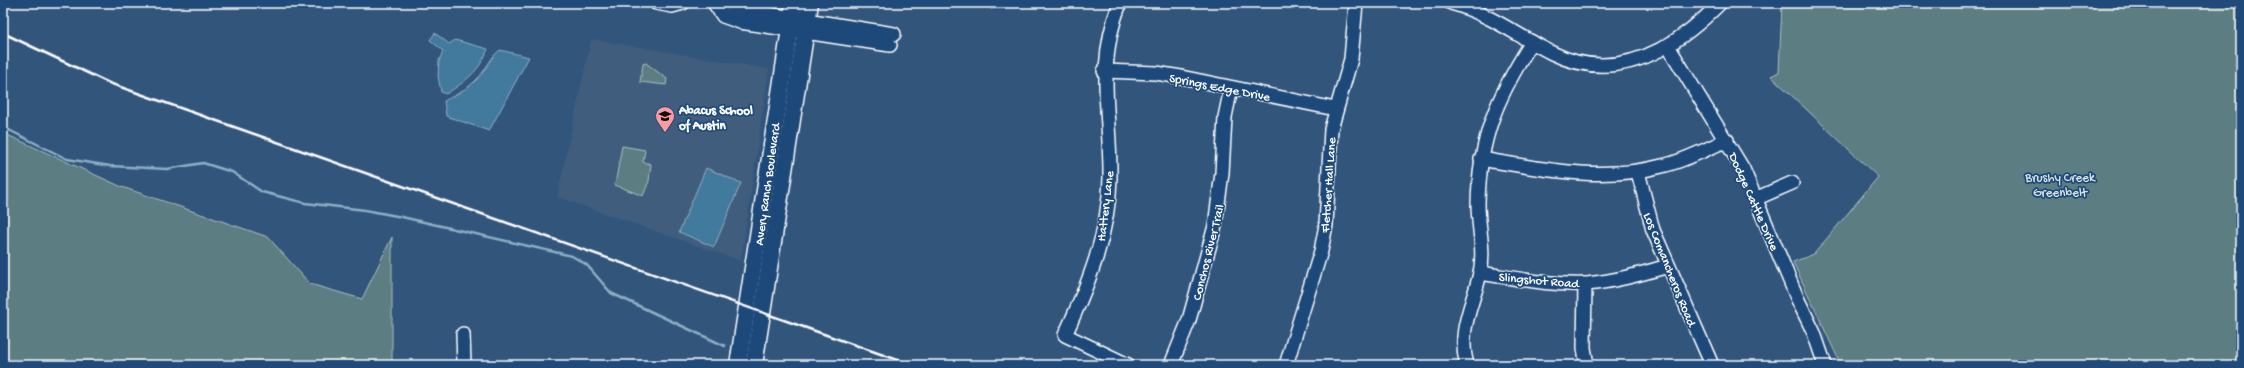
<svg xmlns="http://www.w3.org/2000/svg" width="2244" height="368" font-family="'Gochi Hand',sans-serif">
  <rect width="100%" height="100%" fill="#32557c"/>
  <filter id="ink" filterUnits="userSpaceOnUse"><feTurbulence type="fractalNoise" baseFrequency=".025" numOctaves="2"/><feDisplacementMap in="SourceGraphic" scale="8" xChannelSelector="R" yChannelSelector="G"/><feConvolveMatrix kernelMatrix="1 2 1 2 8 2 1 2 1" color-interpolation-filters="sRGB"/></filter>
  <g filter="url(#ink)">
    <polygon fill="#3f5d7d" points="591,39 769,69 741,261 557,197"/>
    <g fill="#5b7e82" stroke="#adbec0">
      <polygon points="1782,3 2241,3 2241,365 1841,365 1793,262 1814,254 1878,177 1771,76 1779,72"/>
      <polygon points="646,63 667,79 666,85 640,82 643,64"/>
      <polygon points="3,133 122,187 268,237 310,284 362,299 392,237 392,365 3,365"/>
      <polygon points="622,146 645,150 643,162 651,164 649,181 643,196 615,185"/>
    </g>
    <g fill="#427a9d" stroke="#8eafc4">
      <polygon points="985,3 1016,3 1011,6 991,9"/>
      <path d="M 435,33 L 449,44 L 455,40 L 488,49 C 479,72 466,81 446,94 L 441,92 L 438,76 L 439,61 L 443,51 L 430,40 Z"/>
      <path d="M 500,50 L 529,57 L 489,131 L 446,116 L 444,101 C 456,95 469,88 478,78 C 487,69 490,57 500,50 Z"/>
      <polygon points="706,168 741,183 714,247 679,232"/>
    </g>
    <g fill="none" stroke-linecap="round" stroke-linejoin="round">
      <polyline stroke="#8eafc4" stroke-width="2.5" points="3,127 67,159 110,166 167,169 203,163 232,172 262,192 305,203 365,210 402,217 572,256 587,265 611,293 725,346"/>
      <g stroke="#fff" stroke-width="16">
        <g id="minor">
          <polyline points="656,3 672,6 683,3"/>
          <polyline points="714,3 723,16 740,22 890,45"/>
          <polyline points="727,3 735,8 744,10 894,34"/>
          <path d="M 1120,3 C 1095,67 1111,113 1110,178 C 1109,234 1088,285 1065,335 L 1128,365"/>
          <path d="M 1451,3 C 1488,13 1518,36 1552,53 C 1617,85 1675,49 1720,3"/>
          <polyline points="1668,46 1743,169 1798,300 1814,333 1825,365"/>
          <polyline points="1104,71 1156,73 1181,77 1335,109"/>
          <path d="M 1481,159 C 1542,169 1601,182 1662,166 C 1685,161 1706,149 1727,140"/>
          <polyline points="1638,172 1653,230 1712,365"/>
          <polyline points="1755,199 1792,183"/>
          <path d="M 1480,273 C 1515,278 1552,286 1587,284 C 1616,281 1641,274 1668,266"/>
          <polyline points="1585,284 1584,348 1587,365"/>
          <polyline points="463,334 464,365"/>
          <polyline points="1171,365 1189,320 1215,226 1222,173 1225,117 1231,88"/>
          <polyline points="1286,365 1321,251 1326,225 1331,129 1351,59 1356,3"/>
          <path d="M 1467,365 C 1457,330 1473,306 1480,273 C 1485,250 1478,227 1478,204 C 1479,138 1497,97 1532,42"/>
        </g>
      </g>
      <g stroke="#fff" stroke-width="19">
        <g id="major">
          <polyline points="738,365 794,3"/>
          <polyline points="754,365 810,3"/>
        </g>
      </g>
      <use href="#minor" stroke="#1f4a7a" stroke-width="13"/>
      <use href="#major" stroke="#1f4a7a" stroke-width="16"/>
      <polyline stroke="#fff" stroke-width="2.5" points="3,33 109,83 912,365"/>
    </g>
  </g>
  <defs>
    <g id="school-pin" transform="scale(1)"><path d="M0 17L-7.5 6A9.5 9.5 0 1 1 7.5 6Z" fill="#ff9aa2" stroke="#1f4a7a"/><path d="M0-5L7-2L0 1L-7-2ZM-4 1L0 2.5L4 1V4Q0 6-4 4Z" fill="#111"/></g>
  </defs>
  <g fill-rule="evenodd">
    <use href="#school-pin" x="665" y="116"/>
  </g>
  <g text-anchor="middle" stroke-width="3.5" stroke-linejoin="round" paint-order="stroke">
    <g font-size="13" fill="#fff" stroke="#1f4a7a">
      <text transform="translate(1220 86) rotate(11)" y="5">Springs Edge Drive</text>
      <text transform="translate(766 184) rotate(-82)" y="5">Avery Ranch Boulevard</text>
      <text transform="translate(1327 185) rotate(-86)" y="5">Fletcher Hall Lane</text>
      <text transform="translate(1755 201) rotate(66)" y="5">Dodge Cattle Drive</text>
      <text transform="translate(1104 206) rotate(-83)" y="5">Hattery Lane</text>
      <text transform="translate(1207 252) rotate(-76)" y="5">Conchos River Trail</text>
      <text transform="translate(1671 269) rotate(68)" y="5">Los Comancheros Road</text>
      <text transform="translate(1539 279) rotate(5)" y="5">Slingshot Road</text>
    </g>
    <g font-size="13" font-weight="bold" fill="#fff" stroke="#1f4a7a" text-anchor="start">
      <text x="679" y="114">Abacus School<tspan x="679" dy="15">of Austin</tspan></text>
    </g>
    <g font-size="13" fill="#d6dfe0" stroke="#1f4a7a">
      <text x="2060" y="181">Brushy Creek<tspan x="2060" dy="15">Greenbelt</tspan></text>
    </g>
  </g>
  <rect width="2244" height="368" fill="none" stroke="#1f4a7a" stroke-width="16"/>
  <rect x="8" y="8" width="2228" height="352" fill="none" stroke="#fff" stroke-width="1.5" filter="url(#ink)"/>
</svg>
